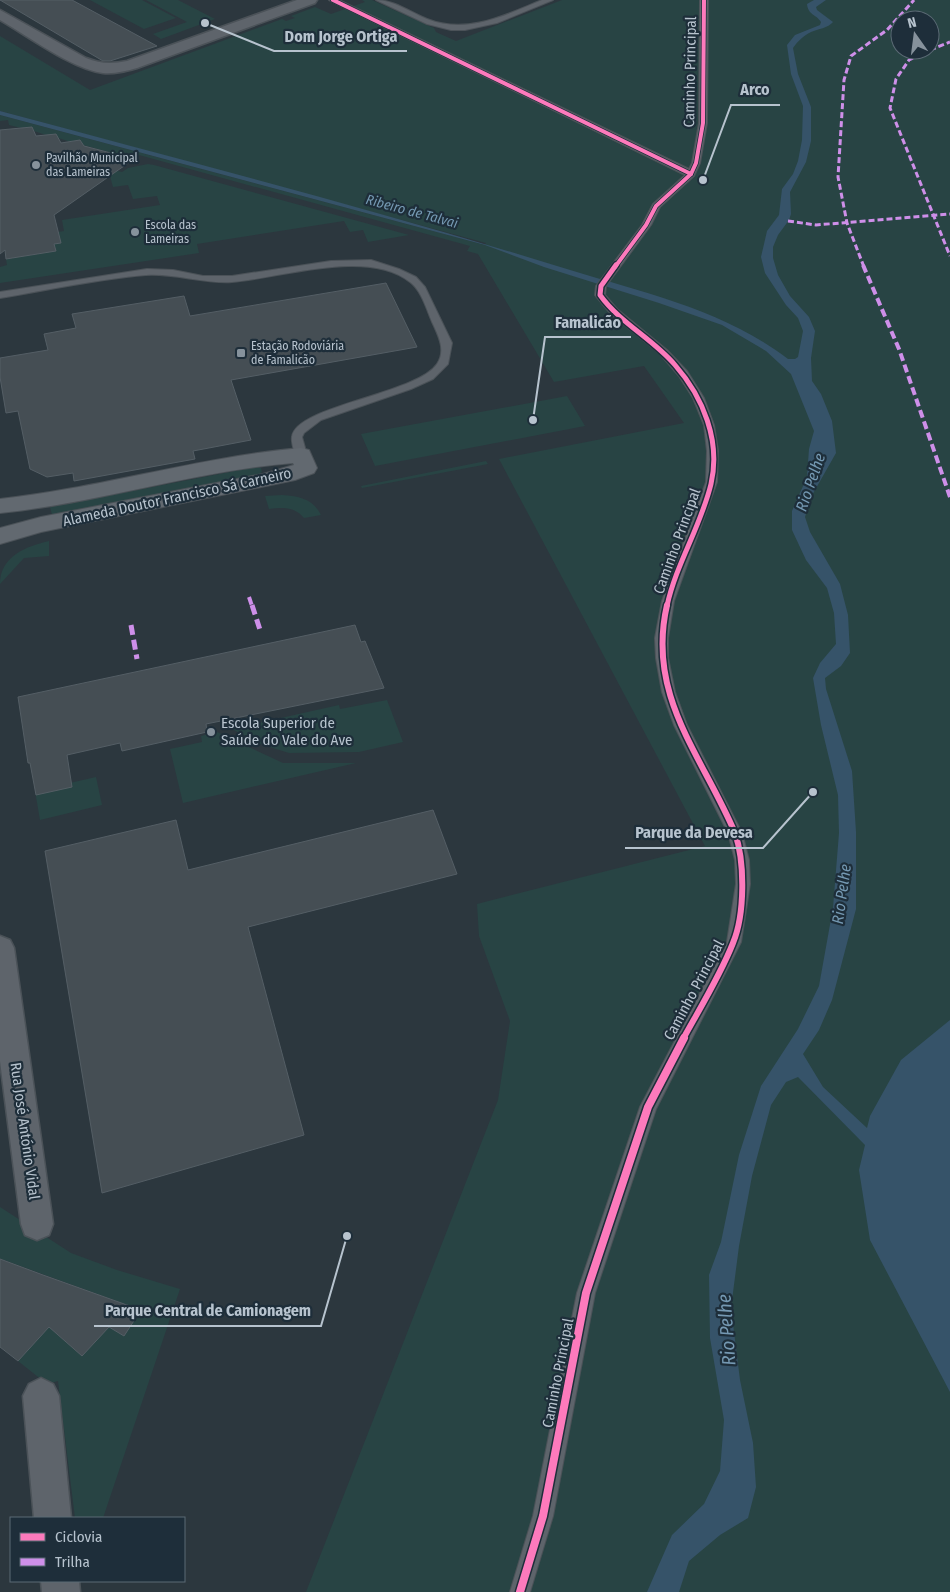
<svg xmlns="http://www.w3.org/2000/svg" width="950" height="1592" font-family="'Fira Sans Condensed',sans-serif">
  <rect width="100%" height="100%" fill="#2c373e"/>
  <g fill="#284444" fill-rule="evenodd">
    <polygon points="90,0 142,0 176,18 144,29"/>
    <polygon points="146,0 178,0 215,19 161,39 153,34 187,22"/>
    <path d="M 362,0 L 372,0 L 434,28 L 436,32 L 456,41 L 562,0 L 950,0 L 950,1592 L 306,1592 L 498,1100 L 510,1021 L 479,936 L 477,904 L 705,846 L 499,459 L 684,423 L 644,366 L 554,382 L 478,254 L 467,251 L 470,246 L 139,155 L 134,159 L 83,145 L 80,140 L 71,142 L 58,138 L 56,134 L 46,135 L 34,131 L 32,127 L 21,128 L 9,125 L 8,120 L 0,121 L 0,115 L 485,245 L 486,243 L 0,111 L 0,36 L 90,90 L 282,19 L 286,21 L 295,18 L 291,16 L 315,7 L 331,14 L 365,2 ZM 900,20 L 930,20 L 930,50 L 900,50 Z"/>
    <polygon points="148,164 154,165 409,235 368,242 363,230 350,232 344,221 197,244 199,253 0,283 0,267 7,265 6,259 56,251 54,244 58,232 64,231 62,220 160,205 157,196 133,199 128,185 113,187 108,169 101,167 122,172 128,168"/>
    <polygon points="567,396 585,426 375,466 361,434"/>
    <polygon points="486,461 488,464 362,488 361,486"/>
    <polygon points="255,467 261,468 262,472 258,475 52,515 50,507"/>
    <path d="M 282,495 C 299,496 313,499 321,515 L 304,518 C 295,507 283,507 269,509 L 265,496 Z"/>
    <path d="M 49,541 L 49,556 L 24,558 L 0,584 C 0,556 27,546 49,541 Z"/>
    <polygon points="387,700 403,742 359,752 289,753 260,744 232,729 339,705 340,709"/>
    <polygon points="217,732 283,763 356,763 183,803 170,749 202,742 201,736"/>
    <polygon points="96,777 102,805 40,820 35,791"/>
    <polygon points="0,1207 71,1253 117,1270 180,1289 103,1518 75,1518 58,1381 47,1384 18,1361 49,1327 82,1356 109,1327 124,1335 141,1310 4,1260 0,1264"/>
  </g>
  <path fill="#365369" d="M 814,0 L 826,0 L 816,7 L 817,10 L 833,22 C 828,28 818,29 811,32 C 803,36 798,41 793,48 L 798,74 L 811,107 L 811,141 L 806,162 L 790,192 L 791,214 L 789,220 L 778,235 L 773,247 L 773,258 L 778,275 L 790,296 L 809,317 L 815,331 L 811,358 L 812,381 L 821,394 L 832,421 L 836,453 L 811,497 L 805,517 L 810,532 L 840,584 L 848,615 L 850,653 L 841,666 L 825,678 L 826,689 L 852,771 L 856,832 L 856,909 L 832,1000 L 819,1030 L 803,1054 L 823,1087 L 867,1128 L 870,1116 L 901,1060 L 950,1020 L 950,1392 L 870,1240 L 859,1170 L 865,1145 L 798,1077 L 786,1082 L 771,1105 L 752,1176 L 739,1246 L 731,1308 L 740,1380 L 753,1443 L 756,1487 L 748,1518 L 720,1535 L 689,1561 L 679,1592 L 647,1592 L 672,1535 L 704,1504 L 720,1471 L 724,1420 L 710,1338 L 709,1275 L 721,1242 L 739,1155 L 761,1086 L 798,1029 L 819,986 L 833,908 L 839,833 L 838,795 L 821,725 L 813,678 L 820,663 L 836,644 L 834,613 L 827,588 L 806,560 L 792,530 L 792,511 L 807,477 L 809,449 L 814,431 L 791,374 L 766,351 L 722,325 L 659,303 L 544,267 L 485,245 L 0,115 L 0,111 C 186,161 373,209 557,266 C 636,291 722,308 788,359 L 795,359 L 798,357 L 803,331 L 798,318 L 786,305 L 765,273 L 761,257 L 767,231 L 779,215 L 782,189 L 793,174 L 798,161 L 802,140 L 803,106 L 791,74 L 787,45 L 795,35 L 820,25 L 821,22 C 816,14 808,15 807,4 Z"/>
  <g fill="#454e54" stroke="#545e65">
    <polygon points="0,0 72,0 157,46 110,61 103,61"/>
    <polygon points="32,127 36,136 56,134 61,143 80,140 84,146 134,159 54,215 61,243 54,244 56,251 6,259 5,250 0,254 0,130"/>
    <polygon points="386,283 417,347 231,380 251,440 193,451 195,459 74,481 73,473 47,477 30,469 18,411 6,413 0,377 0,358 48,350 44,334 76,328 72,314 184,296 190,316"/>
    <polygon points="355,625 361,642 365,641 384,688 206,724 207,732 122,751 120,743 67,755 72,787 36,795 30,763 28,763 18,697"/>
    <polygon points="433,810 457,874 248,927 304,1135 102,1193 45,851 176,820 188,870"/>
    <polygon points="0,1259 43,1275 141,1310 124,1336 109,1327 82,1356 49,1327 18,1361 0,1347"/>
  </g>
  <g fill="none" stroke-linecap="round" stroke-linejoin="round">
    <g stroke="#4b5258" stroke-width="2">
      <g id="lane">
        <polygon points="329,0 339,0 689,169 692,163 699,123 700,0 708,0 707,123 700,163 694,176 660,207 651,225 606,286 605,295 617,309 667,350 687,371 704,398 714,425 718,451 717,482 674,601 668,638 668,658 675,692 687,725 742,833 749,860 750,884 741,942 656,1109 595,1293 553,1516 530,1592 510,1592 533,1516 577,1293 640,1107 727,942 736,884 735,860 728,833 674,725 662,692 656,658 655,638 662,601 706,482 707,451 704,425 693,398 679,376 660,354 610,313 595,295 596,286 642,225 653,204 685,175"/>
        <path d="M 376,0 C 394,0 410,12 427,19 C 467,35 505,15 542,0 L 553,0 L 497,23 L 465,30 L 451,30 L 427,24 Z"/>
        <path d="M 371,260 L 399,269 L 416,277 L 425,287 L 452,343 L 448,364 L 433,379 L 411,389 L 321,420 L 304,433 L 302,437 L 307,455 L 301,458 L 295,455 C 294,450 291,442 292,437 C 295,406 417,394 437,364 C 446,351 439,337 433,324 C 427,311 422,291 410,282 C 368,248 281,278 232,282 C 203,284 175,273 146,275 C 98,279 48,290 0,298 L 0,292 L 147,269 L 173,270 L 203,276 L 232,276 L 331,261 Z"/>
      </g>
    </g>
    <g stroke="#4b5258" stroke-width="3">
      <g id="street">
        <path d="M 297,0 L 317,0 L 315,3 L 137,68 C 126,71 115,74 103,73 C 72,69 28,36 0,20 L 0,10 L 86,58 C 100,64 112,64 127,61 Z"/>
        <polygon points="0,936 10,940 14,948 53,1224 49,1235 37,1240 25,1235 21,1224 0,1061"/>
        <polygon points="41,1378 53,1384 59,1396 71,1518 34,1518 23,1396 29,1384"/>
        <polygon points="41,1581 79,1581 80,1592 42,1592"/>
      </g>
    </g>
    <g stroke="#4b5258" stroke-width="2">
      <path id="secondary" d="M 301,448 L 309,450 L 317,468 L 314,473 L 295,480 L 41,532 L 0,544 L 0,528 L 41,517 L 263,474 L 294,465 L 293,463 C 194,471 99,503 0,513 L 0,499 C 101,488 199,457 301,448 Z"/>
    </g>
    <use href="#lane" fill="#5e646b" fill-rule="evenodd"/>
    <use href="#street" fill="#5e646b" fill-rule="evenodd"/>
    <use href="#secondary" fill="#626970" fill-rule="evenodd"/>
    <g stroke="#ce8fe9" stroke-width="3" stroke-dasharray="6 3" stroke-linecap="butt">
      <polyline points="929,50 909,60 896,79 890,108 950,256"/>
      <polyline points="930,50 950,42"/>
      <polyline points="788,221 816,225 950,214"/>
      <polyline points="864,267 847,223 838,177 844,80 851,56 887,30 914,0"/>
    </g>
    <g stroke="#ce8fe9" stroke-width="4" stroke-dasharray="8 4" stroke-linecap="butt">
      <polyline points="863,265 899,349 950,497"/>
      <polyline points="249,597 252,606"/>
    </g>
    <g stroke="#ce8fe9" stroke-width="5" stroke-dasharray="10 5" stroke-linecap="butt">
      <polyline points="252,605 261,633"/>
      <polyline points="131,625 137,659"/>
    </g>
    <g stroke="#1e2e3a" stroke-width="5.5">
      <g id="cycleway-far3">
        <polyline points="333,0 691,174"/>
        <polyline points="615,267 646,225 656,206 691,174 696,163 703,123 704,0"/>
      </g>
    </g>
    <g stroke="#1e2e3a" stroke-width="8">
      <path id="cycleway-far2" d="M 616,265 L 601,286 L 600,295 C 620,323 653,339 675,365 C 703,397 721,441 711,484 C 701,526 676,564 667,606"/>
    </g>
    <g stroke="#1e2e3a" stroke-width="9">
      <path id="cycleway-far1" d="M 667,605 C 646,696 702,755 735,833 C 745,862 745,914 733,943 C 720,976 700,1008 683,1039"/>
    </g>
    <g stroke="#1e2e3a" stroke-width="11">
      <polyline id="cycleway" points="520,1592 543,1516 586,1293 648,1107 684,1038"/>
    </g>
    <use href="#cycleway-far3" stroke="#fd7abc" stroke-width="4"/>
    <use href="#cycleway-far2" stroke="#fd7abc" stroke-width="5"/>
    <use href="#cycleway-far1" stroke="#fd7abc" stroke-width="6"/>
    <use href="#cycleway" stroke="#fd7abc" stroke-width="8"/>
  </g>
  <g fill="#86929c" stroke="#1e2e3a" stroke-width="2">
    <circle cx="36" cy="165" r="5"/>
    <circle cx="135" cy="232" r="5"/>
    <rect x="236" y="348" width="10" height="10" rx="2.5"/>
    <circle cx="211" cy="732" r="5"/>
  </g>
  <g text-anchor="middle" stroke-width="4.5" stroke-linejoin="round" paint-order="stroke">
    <g font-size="12" fill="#b7c3ce" stroke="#1e2e3a" text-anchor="start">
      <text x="46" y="162">Pavilhão Municipal<tspan x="46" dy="14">das Lameiras</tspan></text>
      <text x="145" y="229">Escola das<tspan x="145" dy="14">Lameiras</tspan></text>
      <text x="251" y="350">Estação Rodoviária<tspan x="251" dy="14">de Famalicão</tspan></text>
    </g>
    <g font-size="14" font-style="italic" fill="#7599b3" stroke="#1e2e3a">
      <text transform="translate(412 211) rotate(15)" y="5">Ribeiro de Talvai</text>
    </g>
    <g font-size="15" fill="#b7c3ce" stroke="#1e2e3a">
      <text transform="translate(690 72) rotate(-89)" y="5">Caminho Principal</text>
      <text transform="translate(177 497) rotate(-12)" y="5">Alameda Doutor Francisco Sá Carneiro</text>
      <text transform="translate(677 541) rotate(-70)" y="5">Caminho Principal</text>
      <text transform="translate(694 990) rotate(-62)" y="5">Caminho Principal</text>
      <text transform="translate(25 1131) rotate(82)" y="5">Rua José António Vidal</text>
      <text transform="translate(558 1373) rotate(-79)" y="5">Caminho Principal</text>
    </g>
    <g font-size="15" fill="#b7c3ce" stroke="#1e2e3a" text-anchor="start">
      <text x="221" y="728">Escola Superior de<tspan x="221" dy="17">Saúde do Vale do Ave</tspan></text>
    </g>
    <g font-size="16" font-style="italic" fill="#7599b3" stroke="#1e2e3a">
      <text transform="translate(810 482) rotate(-71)" y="6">Rio Pelhe</text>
      <text transform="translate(841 894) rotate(-82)" y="6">Rio Pelhe</text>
    </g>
    <g font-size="19" font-style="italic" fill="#7599b3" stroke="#1e2e3a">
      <text transform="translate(726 1330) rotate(-94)" y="7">Rio Pelhe</text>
    </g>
  </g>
  <path fill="none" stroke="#b7c3ce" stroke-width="2" d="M205 23L274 51H407M703 180L731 105H780M533 420L545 337H631M813 792L763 848H625M347 1236L321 1326H94"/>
  <g fill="#b7c3ce" stroke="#1e2e3a" stroke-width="2">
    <circle cx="205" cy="23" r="5"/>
    <circle cx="703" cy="180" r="5"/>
    <circle cx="533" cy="420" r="5"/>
    <circle cx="813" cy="792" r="5"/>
    <circle cx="347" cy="1236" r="5"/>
  </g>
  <g font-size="16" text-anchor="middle" font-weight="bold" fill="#b7c3ce" stroke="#1e2e3a" stroke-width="4.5" stroke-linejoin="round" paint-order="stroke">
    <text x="341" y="42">Dom Jorge Ortiga</text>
    <text x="755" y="95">Arco</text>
    <text x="588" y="328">Famalicão</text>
    <text x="694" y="838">Parque da Devesa</text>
    <text x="208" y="1316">Parque Central de Camionagem</text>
  </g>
  <rect x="10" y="1517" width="175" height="65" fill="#1e2e3a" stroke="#5b6a75"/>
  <rect x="20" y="1533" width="25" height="8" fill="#fd7abc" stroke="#5b6a75"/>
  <text x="55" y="1542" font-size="15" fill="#b7c3ce">Ciclovia</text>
  <rect x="20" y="1558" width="25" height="8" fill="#ce8fe9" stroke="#5b6a75"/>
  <text x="55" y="1567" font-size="15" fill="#b7c3ce">Trilha</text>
  <g transform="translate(915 35) rotate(346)"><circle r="24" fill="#1e2e3a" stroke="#5b6a75"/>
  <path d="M0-4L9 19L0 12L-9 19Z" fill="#86929c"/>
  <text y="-8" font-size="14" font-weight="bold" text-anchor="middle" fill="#b7c3ce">N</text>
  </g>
</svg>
